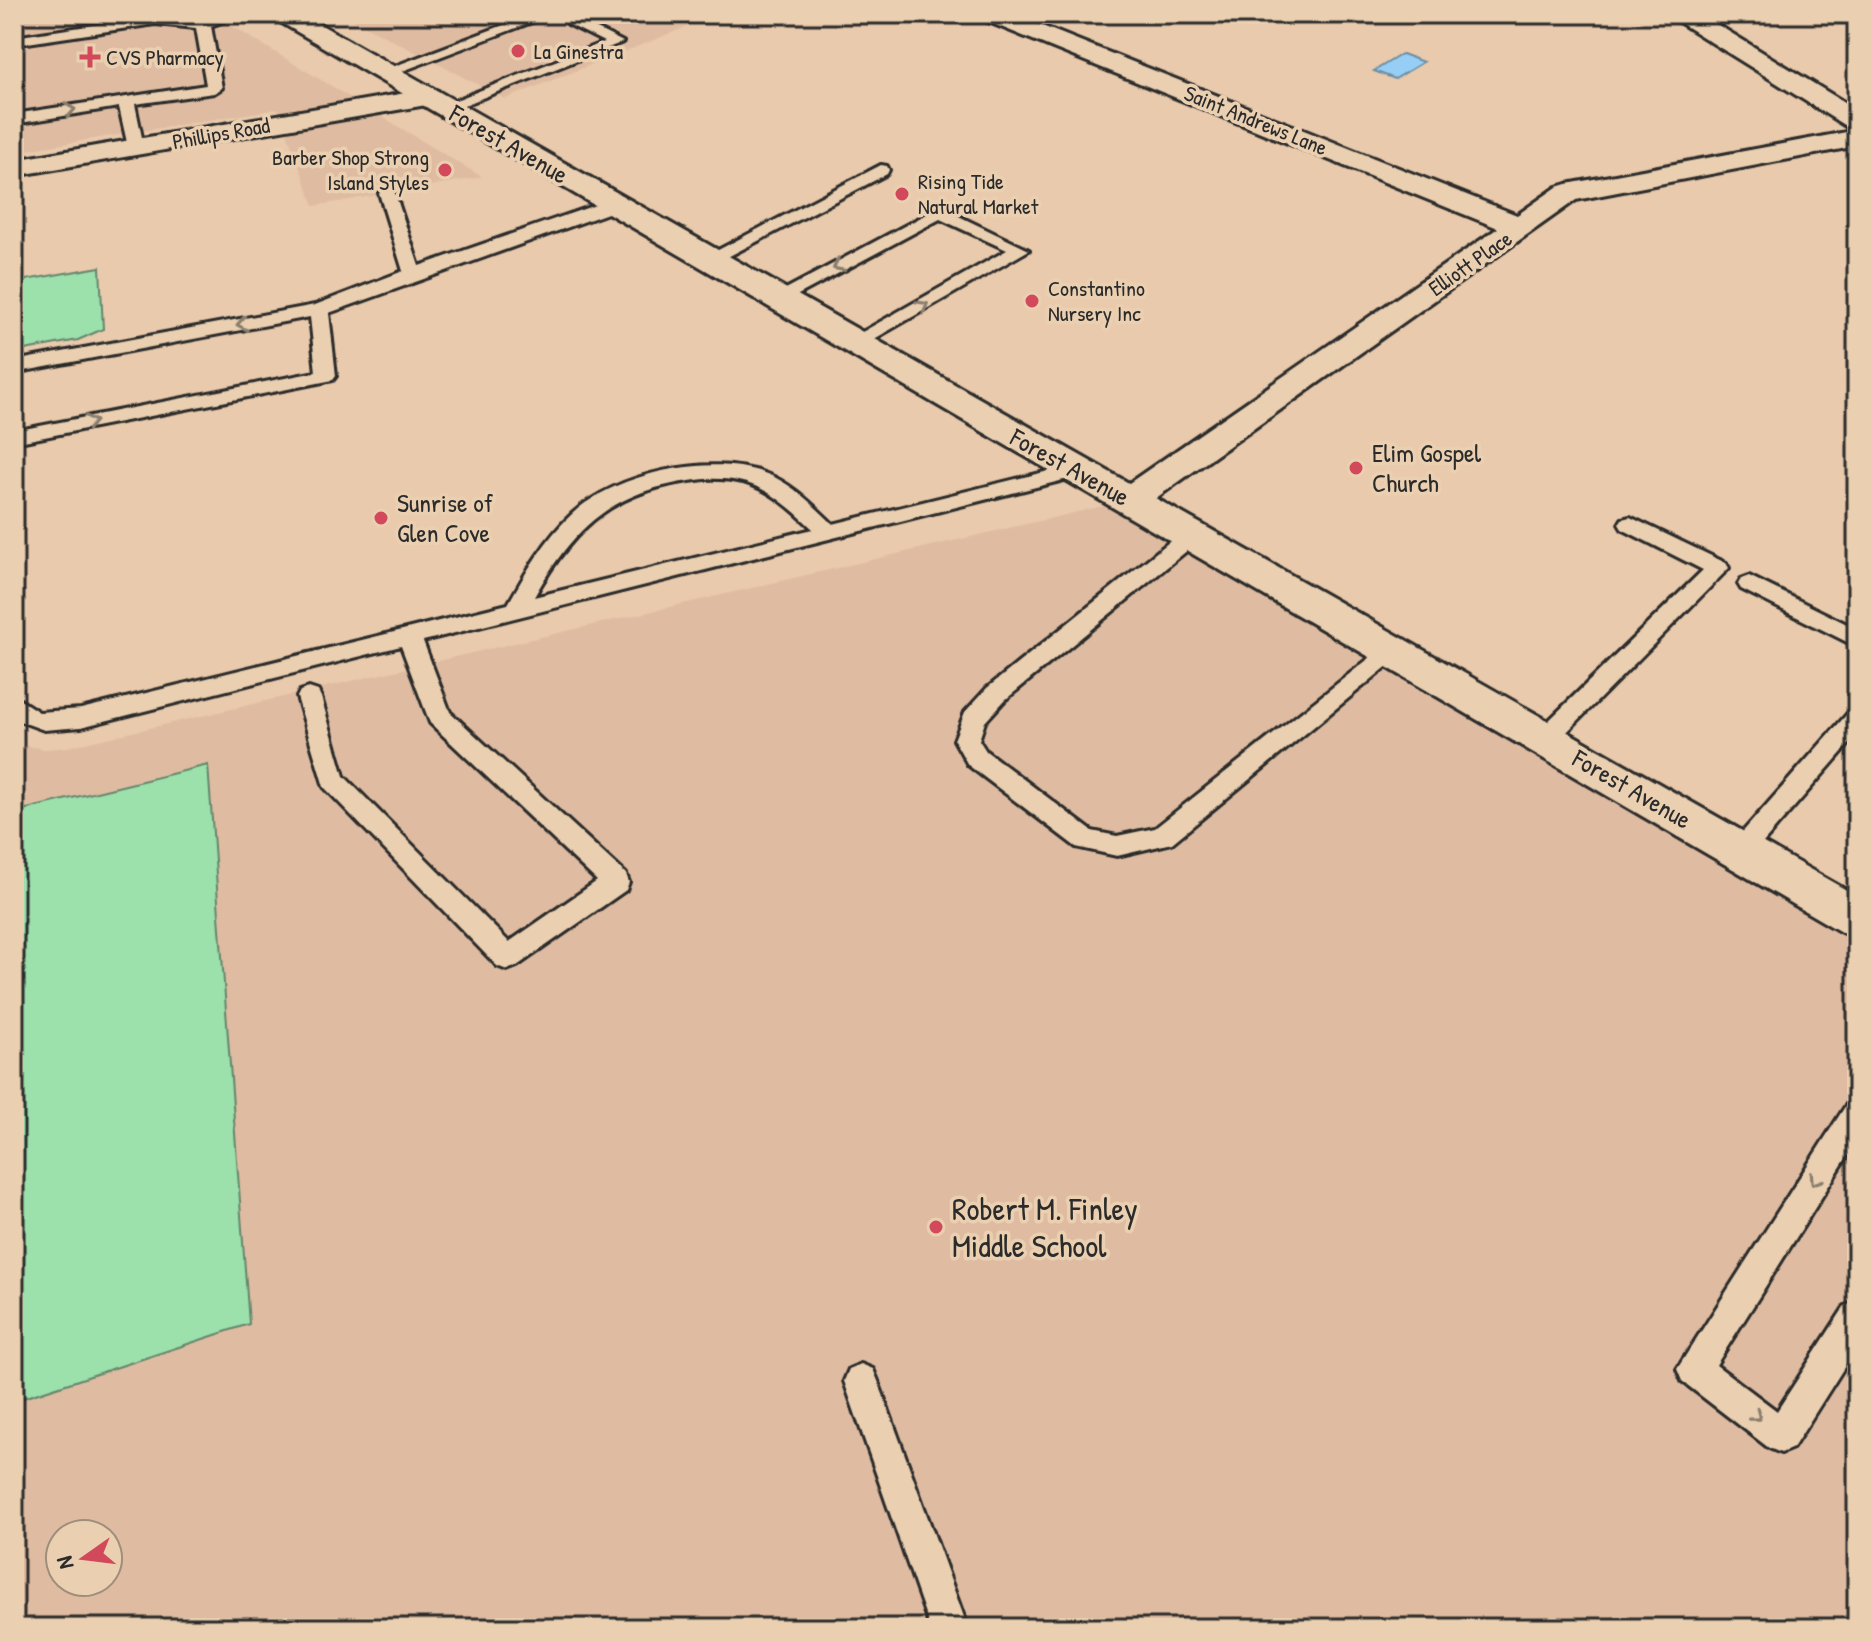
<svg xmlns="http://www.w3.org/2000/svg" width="1871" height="1642" font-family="'Patrick Hand',sans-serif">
  <rect width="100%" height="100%" fill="#e9caac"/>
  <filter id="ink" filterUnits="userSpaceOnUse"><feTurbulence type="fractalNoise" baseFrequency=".0125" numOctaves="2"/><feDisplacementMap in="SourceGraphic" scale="16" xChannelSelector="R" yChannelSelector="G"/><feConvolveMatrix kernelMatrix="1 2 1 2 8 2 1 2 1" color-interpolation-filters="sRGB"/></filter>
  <g filter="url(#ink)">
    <g fill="#dfbca1" fill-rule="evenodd">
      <polygon points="14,14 212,14 482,177 314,206 278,109 14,152"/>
      <polygon points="342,14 657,14 689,26 505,99"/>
      <path d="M 1129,500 L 1857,919 L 1857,1628 L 14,1628 L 14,744 L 45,749 L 68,747 ZM 60,1534 L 108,1534 L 108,1582 L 60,1582 Z"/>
    </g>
    <g fill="#9ce0ac" stroke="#64866c" stroke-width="2">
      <polygon points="100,267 103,329 78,340 14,352 14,282"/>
      <polygon points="208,765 249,1324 14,1401 14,812"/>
    </g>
    <polygon fill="#96cef5" stroke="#6b8da4" stroke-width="2" points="1402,54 1423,62 1395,79 1374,71"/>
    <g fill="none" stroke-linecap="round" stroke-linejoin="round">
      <g stroke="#2b2b2b" stroke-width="6">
        <g id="service">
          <polygon points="220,14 242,14 211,26 222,88 214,93 135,104 144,147 142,150 130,150 128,147 119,107 14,124 14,114 206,85 196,28 155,24 14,45 14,37 155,16 202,20"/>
          <polygon points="533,14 553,14 392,75 387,77 379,72"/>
          <polygon points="573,17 623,42 452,110 446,112 438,107 604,42 568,24 568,18"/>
          <polygon points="881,165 887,166 889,170 887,174 714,264 702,264 699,260"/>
          <polygon points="387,188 395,193 419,266 607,201 619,201 622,205 619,209 329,313 336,376 333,380 14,443 14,431 316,372 310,317 14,373 14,361 315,305 403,271 379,193"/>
          <polygon points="940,207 1029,250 855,350 845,344 848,340 1007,250 940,219 783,303 776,305 767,299"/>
          <path d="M 1073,465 L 1080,466 L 1083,471 L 1080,476 L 423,641 L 450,712 L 626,874 L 629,882 L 626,890 L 517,966 L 507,970 L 497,966 L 324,787 L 297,697 L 300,691 L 309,688 L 318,691 L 321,697 L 344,776 L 509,942 L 597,881 L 430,723 L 401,646 L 81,727 L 44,730 L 14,719 L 14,696 L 39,712 L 81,709 L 508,604 C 526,572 545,539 572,514 C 615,474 708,453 764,473 C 791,482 813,505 833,524 ZM 705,479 C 755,476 778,496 813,529 L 534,597 C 576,522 617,488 705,479 Z"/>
          <polygon points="1630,517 1726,563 1729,568 1554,745 1545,748 1536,745 1533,739 1536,733 1703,570 1622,529 1619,524 1622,519"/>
          <polygon points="1192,528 1200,530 1203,535 1200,540 1005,700 985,722 979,740 986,751 1092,831 1117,836 1155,828 1386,645 1402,645 1406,651 1172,843 1117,856 1076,847 968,765 954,740 965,712 987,688 1184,530"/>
          <polygon points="1749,576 1857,629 1857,647 1741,589 1738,584 1741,579"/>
          <polygon points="1857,710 1857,735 1749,859 1740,862 1731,859 1727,852 1731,845 1848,713"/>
          <polygon points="1857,1102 1857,1141 1716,1365 1777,1411 1845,1306 1857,1301 1857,1347 1793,1448 1781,1453 1769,1448 1682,1381 1677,1369 1846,1105"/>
          <polygon points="861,1364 873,1369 878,1381 968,1628 930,1628 844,1381 849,1369"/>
        </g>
      </g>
      <g stroke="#2b2b2b" stroke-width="6">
        <g id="minor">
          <polygon points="978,14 1012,14 1517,215 1557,187 1567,184 1857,130 1857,146 1576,200 1142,508 1129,511 1116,508 1111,500 1116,492 1498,228 981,19"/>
          <polygon points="429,89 438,91 442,97 438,103 14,176 14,160"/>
        </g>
      </g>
      <g stroke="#2b2b2b" stroke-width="6">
        <polygon id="tertiary" points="1671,14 1700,14 1857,110 1857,129 1847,127 1674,19"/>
      </g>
      <g stroke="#2b2b2b" stroke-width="6">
        <polygon id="secondary" points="272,14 302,14 1857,896 1857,938 1841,932 275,19"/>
      </g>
      <use href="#service" fill="#ead0b1" fill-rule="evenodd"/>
      <use href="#minor" fill="#ead0b1" fill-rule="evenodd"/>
      <use href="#tertiary" fill="#ead0b1" fill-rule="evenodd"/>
      <use href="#secondary" fill="#ead0b1" fill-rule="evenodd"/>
    </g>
    <defs><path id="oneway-chevron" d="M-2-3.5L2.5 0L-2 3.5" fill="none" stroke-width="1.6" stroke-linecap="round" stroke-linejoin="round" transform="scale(2)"/></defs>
    <g stroke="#8a7e6e">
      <use href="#oneway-chevron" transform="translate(70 110) rotate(-9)"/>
      <use href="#oneway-chevron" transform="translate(838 266) rotate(152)"/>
      <use href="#oneway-chevron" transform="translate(923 306) rotate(-30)"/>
      <use href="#oneway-chevron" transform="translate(242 324) rotate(170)"/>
      <use href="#oneway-chevron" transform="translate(91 422) rotate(-11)"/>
      <use href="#oneway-chevron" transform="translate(1815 1180) rotate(123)"/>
      <use href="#oneway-chevron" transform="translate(1756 1416) rotate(38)"/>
    </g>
  </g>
  <g fill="#d1495b" stroke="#ead0b1" stroke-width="3">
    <circle cx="518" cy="51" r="8"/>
    <path d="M86 45h8v8h8v8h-8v8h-8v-8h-8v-8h8z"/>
    <circle cx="445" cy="170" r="8"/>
    <circle cx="902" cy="194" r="8"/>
    <circle cx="1032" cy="301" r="8"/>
    <circle cx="1356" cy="468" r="8"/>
    <circle cx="381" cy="518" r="8"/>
    <circle cx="936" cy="1227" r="8"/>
  </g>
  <g text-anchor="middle" stroke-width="7" stroke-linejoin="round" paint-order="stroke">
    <g font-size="22" fill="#2b2b2b" stroke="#ead0b1" text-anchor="start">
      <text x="534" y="59">La Ginestra</text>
      <text x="106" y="65">CVS Pharmacy</text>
      <text x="429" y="165" text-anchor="end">Barber Shop Strong<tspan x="429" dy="25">Island Styles</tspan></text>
      <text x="918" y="189">Rising Tide<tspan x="918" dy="25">Natural Market</tspan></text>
      <text x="1048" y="296">Constantino<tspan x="1048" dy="25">Nursery Inc</tspan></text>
    </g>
    <g font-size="22" fill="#2b2b2b" stroke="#ead0b1">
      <text transform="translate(1256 120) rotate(22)" y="8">Saint Andrews Lane</text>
      <text transform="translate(221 133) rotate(-10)" y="8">Phillips Road</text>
      <text transform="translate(1470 263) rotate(-35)" y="8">Elliott Place</text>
    </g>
    <g font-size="26" fill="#2b2b2b" stroke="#ead0b1">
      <text transform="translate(509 144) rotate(30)" y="9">Forest Avenue</text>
      <text transform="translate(1070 467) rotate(29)" y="9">Forest Avenue</text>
      <text transform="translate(1632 789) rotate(30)" y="9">Forest Avenue</text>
    </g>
    <g font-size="26" fill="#2b2b2b" stroke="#ead0b1" text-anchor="start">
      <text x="1372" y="462">Elim Gospel<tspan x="1372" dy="30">Church</tspan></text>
      <text x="397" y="512">Sunrise of<tspan x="397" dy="30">Glen Cove</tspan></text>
    </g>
    <g font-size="32" fill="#2b2b2b" stroke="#ead0b1" text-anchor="start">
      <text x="952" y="1220">Robert M. Finley<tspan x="952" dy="37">Middle School</tspan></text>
    </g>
  </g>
  <rect width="1871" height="1642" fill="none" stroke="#ead0b1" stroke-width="48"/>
  <rect x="24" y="24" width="1823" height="1594" fill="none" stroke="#2b2b2b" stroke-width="3" filter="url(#ink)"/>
  <g transform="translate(84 1558) rotate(256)"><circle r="38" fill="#ead0b1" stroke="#9e8e7b" stroke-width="2"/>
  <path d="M0-6L14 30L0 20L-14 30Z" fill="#d1495b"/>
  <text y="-12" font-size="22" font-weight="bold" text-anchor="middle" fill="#2b2b2b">N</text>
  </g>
</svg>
